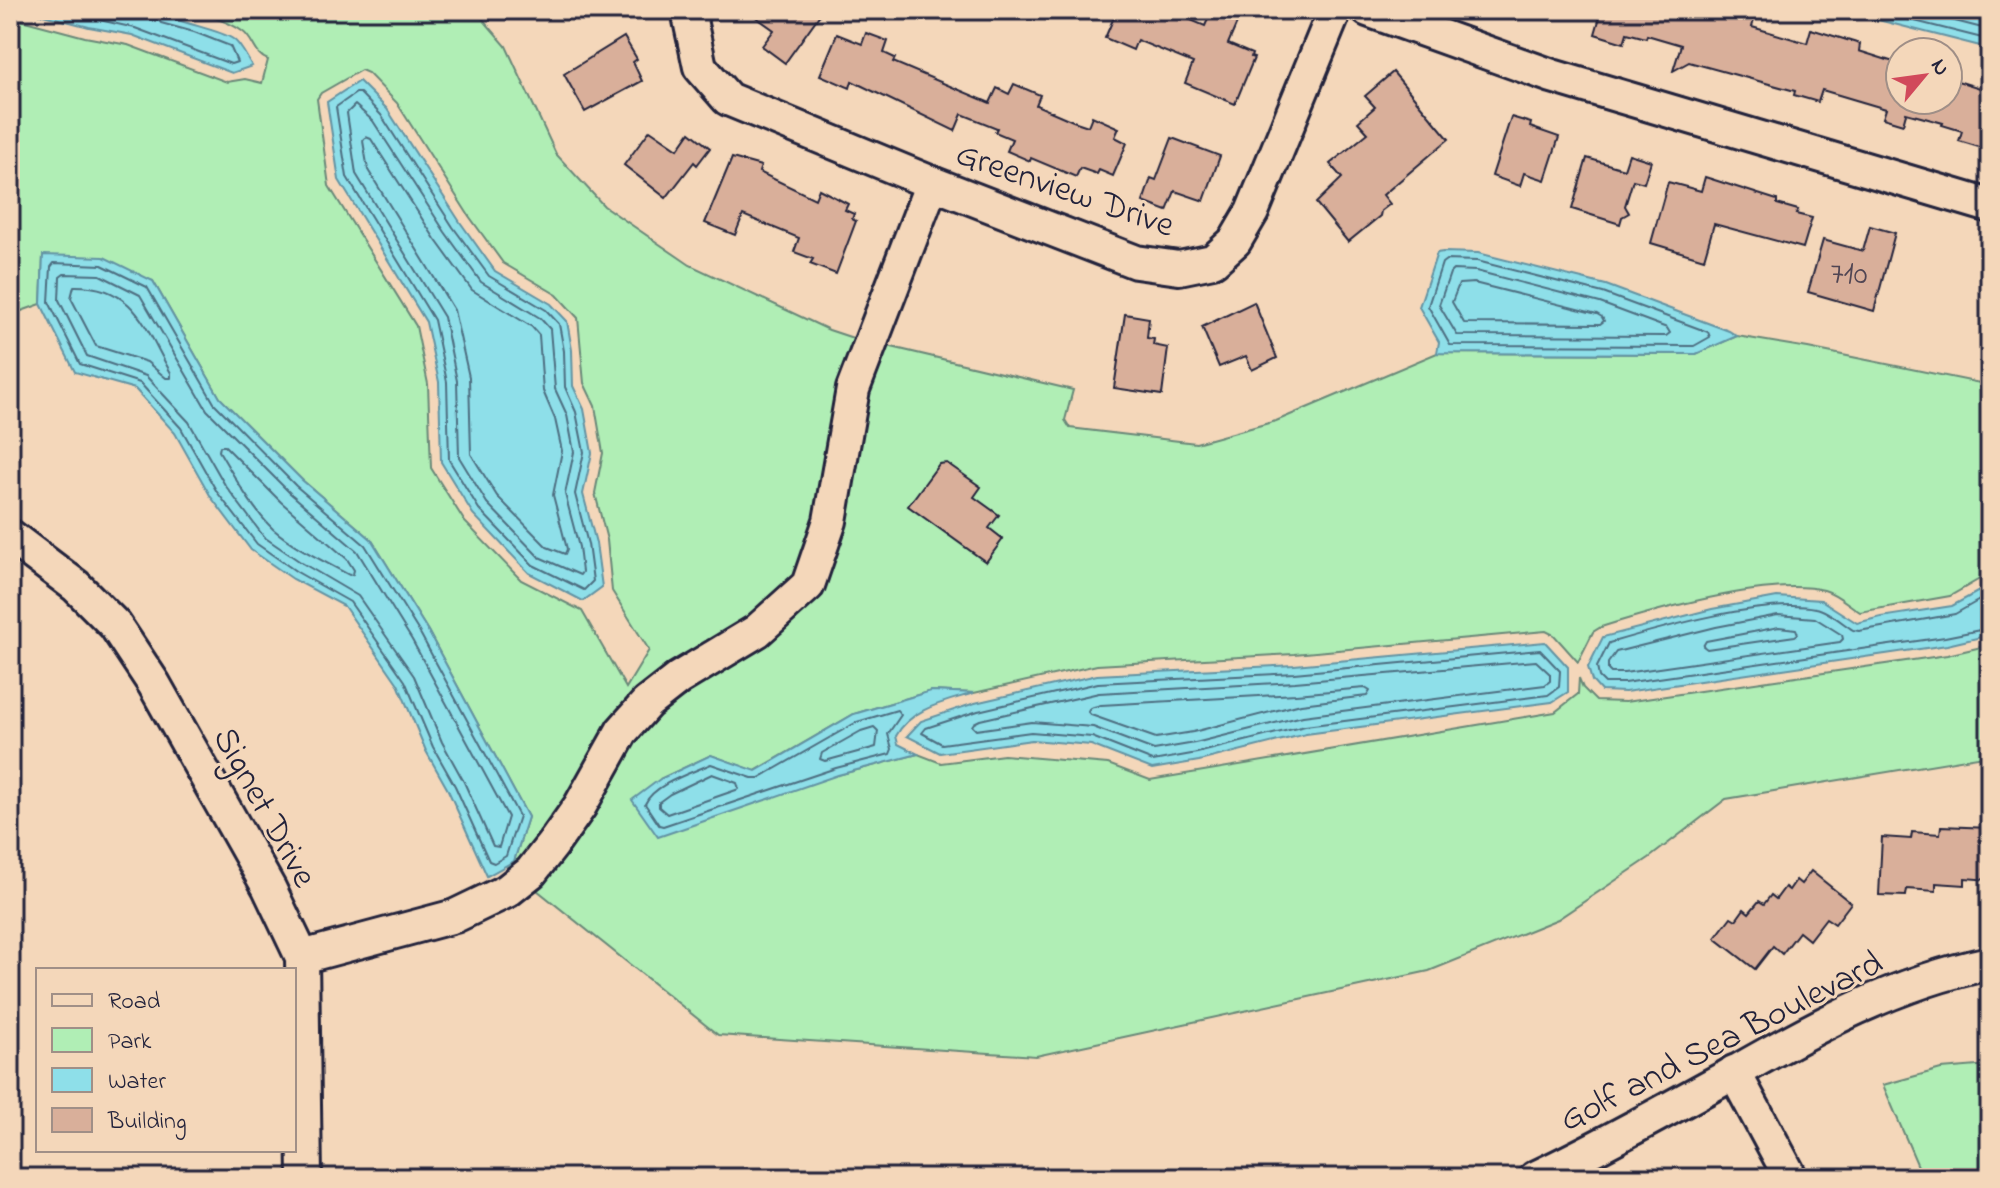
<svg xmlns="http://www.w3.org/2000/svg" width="2000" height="1188" font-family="'Indie Flower',sans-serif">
  <rect width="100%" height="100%" fill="#f4d7ba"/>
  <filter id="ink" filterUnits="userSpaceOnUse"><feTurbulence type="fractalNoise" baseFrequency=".0125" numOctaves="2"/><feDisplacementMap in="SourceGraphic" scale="16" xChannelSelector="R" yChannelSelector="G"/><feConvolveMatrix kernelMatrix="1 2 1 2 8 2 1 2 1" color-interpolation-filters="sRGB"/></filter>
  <g filter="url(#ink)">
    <g fill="#b0eeb5" stroke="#698878" stroke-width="2" fill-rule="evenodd">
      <path d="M 185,10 L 475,10 L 506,46 L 556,154 L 604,206 L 690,265 L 829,330 L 859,340 L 817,519 L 797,579 L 569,801 L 513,871 L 506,865 L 514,861 L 528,817 L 428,631 L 371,539 L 302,480 L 220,398 L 153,281 L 43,256 L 41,304 L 10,315 L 10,17 L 85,37 L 128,45 L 227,82 L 245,79 L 262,83 L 268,60 C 254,55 254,39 242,31 C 227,20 203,14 185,10 ZM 361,70 L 368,73 L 397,103 L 469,216 L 503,263 L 557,295 L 578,318 L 584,383 L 595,406 L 603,453 L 595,493 L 607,540 L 612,591 L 649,650 L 626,688 L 582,611 L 521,580 L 465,522 L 431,468 L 428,384 L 416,326 L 329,186 L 317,99 L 321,93 Z"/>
      <path d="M 1737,336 L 1808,348 L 1990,385 L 1990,573 L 1950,596 L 1860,612 C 1849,605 1836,593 1824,590 C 1769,577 1656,610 1601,627 L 1593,632 L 1578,662 L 1554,635 L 1546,631 L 1294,654 L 1097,665 L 974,693 L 931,691 L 854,714 L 755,771 L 711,755 L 660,779 L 838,775 L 918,754 L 941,763 L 1004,755 L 1108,764 L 1150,780 L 1555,712 L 1578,694 L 1579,678 L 1583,688 L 1596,701 L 1625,702 L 1947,655 L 1990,645 L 1990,755 L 1726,799 L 1649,858 L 1558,919 L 1429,971 L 1036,1056 L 718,1035 L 532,886 L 632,738 L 655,711 L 816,593 L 865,391 L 883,345 L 1073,390 L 1065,420 L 1070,428 L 1196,443 L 1276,421 L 1437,353 L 1696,354 Z"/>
      <polygon points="1990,1065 1990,1178 1923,1178 1883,1085 1941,1069"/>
    </g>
    <g fill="#8edfe9" stroke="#6393a3" stroke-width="2">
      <path d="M 24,10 L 160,10 C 169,22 217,28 233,39 C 241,44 247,58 252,66 L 232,73 L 132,35 L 89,27 Z"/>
      <polygon points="1839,10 1990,10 1990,49 1984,47"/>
      <polygon points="359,81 387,109 460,222 495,271 551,304 567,321 572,350 573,386 584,409 592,453 583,494 596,543 602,587 583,601 529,573 473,514 441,462 439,382 426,322 339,180 327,102"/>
      <polygon points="1443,252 1478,253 1606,285 1729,331 1737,336 1696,354 1437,353 1439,342 1419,307 1437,253"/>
      <polygon points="43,255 104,257 153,281 220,398 302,480 371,539 428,631 528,817 514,861 487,876 448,790 426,751 398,684 344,606 293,579 251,550 211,497 175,433 135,389 75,372 41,304"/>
      <polygon points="1990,585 1990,635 1947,645 1625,692 1601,691 1592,681 1588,667 1603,637 1712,609 1777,597 1821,600 1857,623 1881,617 1952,606"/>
      <polygon points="1545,642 1568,667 1568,692 1552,702 1306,734 1199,761 1152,769 1091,745 1032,740 940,753 907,736 921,721 975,703 1097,675 1294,665"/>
      <path d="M 931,691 L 974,693 C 945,702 911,708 896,736 L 898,744 L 918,754 L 838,775 L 658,837 L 632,800 L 660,779 L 711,755 L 756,771 L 854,714 Z"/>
    </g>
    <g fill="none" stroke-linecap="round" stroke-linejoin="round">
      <g stroke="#4d6e81" stroke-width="2">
        <polyline points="55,10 135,28 231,64 237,62 230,46 194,32 161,23 156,17 155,10"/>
        <polyline points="1871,10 1990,40"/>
        <polyline points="1912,10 1990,30"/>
        <polygon points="356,93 360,93 381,115 453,227 489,276 546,310 559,324 564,351 565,387 576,412 584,452 575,494 588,544 593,581 584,590 533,565 479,509 449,460 447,382 434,320 347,177 336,107"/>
        <polygon points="355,105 373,121 445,232 481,282 540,318 550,329 555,389 567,415 574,452 565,494 579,547 582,572 580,575 539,557 487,503 459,457 457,381 444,317 356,174 347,113"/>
        <polygon points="366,137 371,139 435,239 472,290 532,327 539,335 543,391 555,419 562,451 553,495 567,549 565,554 547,547 497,496 471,454 469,377 454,310 368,170 363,141"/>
        <polygon points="1446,260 1477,261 1603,293 1708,332 1710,337 1694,346 1450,345 1428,306 1442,263"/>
        <polygon points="54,263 102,265 147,287 214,403 296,486 365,545 421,635 519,816 506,856 494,863 489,861 455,786 433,747 405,681 350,602 297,572 257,544 217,492 181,428 140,383 80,364 49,302 51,267"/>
        <polygon points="1453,270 1476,271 1600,303 1667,328 1670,333 1666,336 1457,335 1439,305 1450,273"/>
        <polygon points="64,274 100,275 140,295 207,410 290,493 357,551 412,640 508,817 499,847 493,846 464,782 442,742 414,676 358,596 302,563 264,537 225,485 189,422 146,376 87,356 59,300 60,277"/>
        <polygon points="1474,283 1597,314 1602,317 1604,321 1600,324 1464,323 1452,302 1459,284"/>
        <path d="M 74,286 C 135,285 145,328 171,373 L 171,378 L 166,378 L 147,362 L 96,346 L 71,298 Z"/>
        <path d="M 220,446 L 225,446 L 281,502 L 347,559 L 354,570 L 353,574 L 349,575 C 324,561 295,548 273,529 C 253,510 233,475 219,451 Z"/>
        <path d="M 1990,594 L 1955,614 L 1859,631 L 1853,630 C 1842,623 1828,610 1816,608 C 1765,598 1660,628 1609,643 L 1597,667 L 1599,677 L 1605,683 L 1624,683 L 1945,637 L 1990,628"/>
        <polygon points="1778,615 1815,618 1842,635 1843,639 1840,642 1624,673 1611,673 1608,670 1608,663 1616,652 1716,627"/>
        <polygon points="1779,627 1796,629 1798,634 1795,636 1707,649 1703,646 1706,641"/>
        <polygon points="1540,650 1560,671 1559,687 1548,695 1305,726 1197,753 1153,761 1092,737 1031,732 942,744 922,733 926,728 978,711 1098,683 1294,673"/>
        <polygon points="1536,661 1550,674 1550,681 1545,685 1303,716 1195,743 1154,750 1093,727 1032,722 976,730 972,726 974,723 980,720 1099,693 1295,682"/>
        <polygon points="1365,688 1370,691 1367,696 1301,704 1193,732 1156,738 1091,715 1088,712 1090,708 1101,705 1296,694"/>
        <path d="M 897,710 L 901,715 L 888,734 L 892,749 L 890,754 L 836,768 L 663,826 L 659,825 L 645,804 C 654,784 691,773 711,764 L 752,778 L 759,778 L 857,722 Z"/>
        <polygon points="874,727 878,731 876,747 825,761 820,759 822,753 861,731"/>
        <polygon points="712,774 737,783 739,789 667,814 659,807 659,802 670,794"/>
      </g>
    </g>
    <g fill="#d9af9a" stroke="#22223b" stroke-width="2">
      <polygon points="746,10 823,10 785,63 762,46 774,30"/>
      <polygon points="1117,10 1167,10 1205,26 1212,10 1225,10 1240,16 1228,44 1252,54 1251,57 1254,58 1235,104 1185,83 1193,63 1137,40 1133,50 1105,38"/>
      <polygon points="1602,10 1708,10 1727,16 1729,10 1757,10 1752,27 1807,43 1811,29 1860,44 1859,51 1900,64 1900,100 1948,100 1948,78 1990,91 1990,104 1984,123 1989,124 1982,148 1959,141 1962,131 1942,125 1943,123 1906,113 1903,124 1883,118 1886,109 1822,90 1818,102 1794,95 1795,91 1689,62 1673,71 1681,45 1647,35 1646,38 1627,33 1624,43 1595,34"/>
      <polygon points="866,33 888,41 884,53 895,58 893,62 990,103 997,88 1009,94 1014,84 1040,95 1036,105 1073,121 1088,126 1092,116 1119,128 1115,137 1127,143 1113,176 1099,170 1097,174 1080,168 1076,177 1031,158 1030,161 1007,151 1012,139 995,132 997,128 962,114 955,131 852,81 850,88 820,75 837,34 862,44"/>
      <polygon points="624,37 637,59 633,62 642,81 585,112 564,74"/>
      <polygon points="1393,72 1449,139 1383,195 1390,204 1381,211 1380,216 1348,242 1316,203 1342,178 1330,164 1368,133 1358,122 1375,107 1365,96"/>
      <polygon points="1511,117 1531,123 1530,127 1559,137 1545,180 1524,173 1520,186 1492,176"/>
      <polygon points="650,130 678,149 690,132 710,148 697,165 694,162 666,198 624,165"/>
      <polygon points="1172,138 1220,156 1204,201 1175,191 1167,211 1143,202 1151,178 1156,180"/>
      <polygon points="1629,154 1651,161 1644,183 1633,180 1625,206 1629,213 1622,217 1620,224 1572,209 1587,158 1624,169"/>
      <polygon points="732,158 761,166 759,172 815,199 819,189 848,204 845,210 854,214 852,219 856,221 836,274 810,264 813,259 794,252 799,238 743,215 735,235 705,223"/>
      <polygon points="1705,177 1777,200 1777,204 1798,210 1796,214 1812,218 1803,248 1714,224 1704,259 1651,243 1668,182 1701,191"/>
      <polygon points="1870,226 1895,233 1874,311 1808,292 1823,240 1863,251"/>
      <polygon points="1254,302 1277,358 1252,370 1246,356 1219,367 1202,327"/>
      <polygon points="1125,314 1149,318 1147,338 1154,339 1153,345 1168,348 1162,395 1114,388"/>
      <polygon points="947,463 981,487 974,497 999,515 989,528 1003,539 986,562 908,506 939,464"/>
      <polygon points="1941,826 1990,828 1990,880 1965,878 1965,885 1936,883 1936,891 1907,889 1906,896 1879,895 1882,837 1911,839 1912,832 1940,834"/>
      <polygon points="1811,871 1851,903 1835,924 1826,918 1809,940 1799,932 1782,954 1773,946 1755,969 1715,938 1731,917 1736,920 1744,909 1749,913 1759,901 1764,904 1771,895 1776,899 1785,887 1789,890 1796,880 1801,884"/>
    </g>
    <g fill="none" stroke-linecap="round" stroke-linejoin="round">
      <g stroke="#22223b" stroke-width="38">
        <g id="minor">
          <polyline points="694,10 690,20 700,67 728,99 932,183 1136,262 1179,268 1213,261 1235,241 1252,212 1335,10"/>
          <polyline points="1368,10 1552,76 1990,206"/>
          <polyline points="10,536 76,586 115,625 154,684 269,888 302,957 305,1178"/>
          <polyline points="302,957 455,916 507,891 531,872 553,844 580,806 622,731 647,703 679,678 757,631 808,585 830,521 853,389 932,183"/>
          <polyline points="1734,1072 1791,1178"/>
          <path d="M 1535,1178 C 1603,1146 1668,1109 1734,1073 C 1818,1025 1894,983 1990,963"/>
        </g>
      </g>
      <use href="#minor" stroke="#f4d7ba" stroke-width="32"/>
    </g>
  </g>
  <g text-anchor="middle" stroke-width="6" stroke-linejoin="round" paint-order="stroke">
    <g font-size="32" fill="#504553">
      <text x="1849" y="283">710</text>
    </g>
    <g font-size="36" fill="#22223b" stroke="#f4d7ba">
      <text transform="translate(1066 187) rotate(19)" y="13">Greenview Drive</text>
      <text transform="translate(267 806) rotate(61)" y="13">Signet Drive</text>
      <text transform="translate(1720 1039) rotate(-27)" y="13">Golf and Sea Boulevard</text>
    </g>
  </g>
  <rect width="2000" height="1188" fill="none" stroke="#f4d7ba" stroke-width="40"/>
  <rect x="20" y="20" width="1960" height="1148" fill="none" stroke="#22223b" stroke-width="3" filter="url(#ink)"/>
  <rect x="36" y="968" width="260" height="184" fill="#f4d7ba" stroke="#a08f87" stroke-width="2"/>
  <rect x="52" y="994" width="40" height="12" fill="#f4d7ba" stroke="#a08f87" stroke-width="2"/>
  <text x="108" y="1008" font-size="24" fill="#22223b">Road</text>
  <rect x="52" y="1028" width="40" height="24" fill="#b0eeb5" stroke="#a08f87" stroke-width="2"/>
  <text x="108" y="1048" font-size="24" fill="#22223b">Park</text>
  <rect x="52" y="1068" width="40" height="24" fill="#8edfe9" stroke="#a08f87" stroke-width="2"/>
  <text x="108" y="1088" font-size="24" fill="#22223b">Water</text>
  <rect x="52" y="1108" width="40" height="24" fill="#d9af9a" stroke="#a08f87" stroke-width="2"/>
  <text x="108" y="1128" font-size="24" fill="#22223b">Building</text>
  <g transform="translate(1924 76) rotate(61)"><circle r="38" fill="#f4d7ba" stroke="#a08f87" stroke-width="2"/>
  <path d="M0-6L14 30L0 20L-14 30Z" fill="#d1495b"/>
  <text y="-12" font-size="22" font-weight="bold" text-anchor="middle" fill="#22223b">N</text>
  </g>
</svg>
